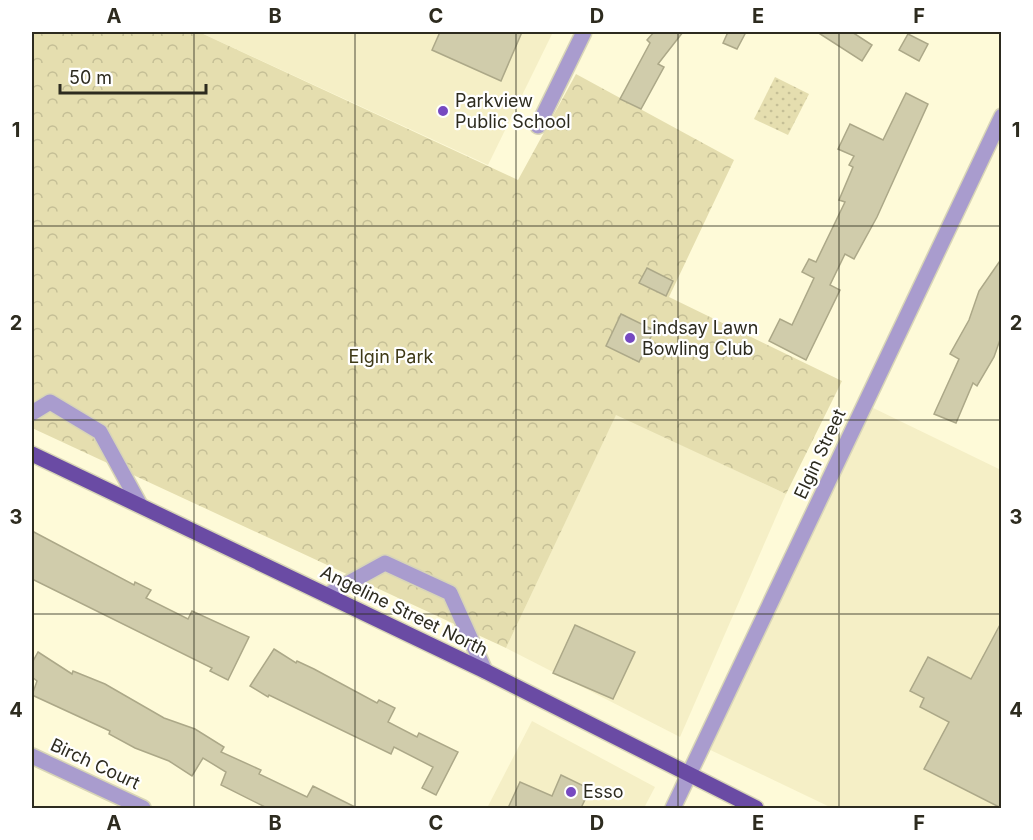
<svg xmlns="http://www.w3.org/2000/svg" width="1033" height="840" font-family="Inter,sans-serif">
  <defs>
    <pattern id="park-crowns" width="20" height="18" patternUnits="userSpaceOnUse" patternTransform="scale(1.5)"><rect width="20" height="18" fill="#e5deaf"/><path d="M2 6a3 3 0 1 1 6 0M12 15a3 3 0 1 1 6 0" fill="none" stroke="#c5bf96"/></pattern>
    <pattern id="garden-dots" width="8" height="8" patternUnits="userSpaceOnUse" patternTransform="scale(1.5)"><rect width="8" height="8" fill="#e5deaf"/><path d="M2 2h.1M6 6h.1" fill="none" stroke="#c5bf96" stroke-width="1.8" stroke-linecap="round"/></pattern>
  </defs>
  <rect width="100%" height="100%" fill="#fefad8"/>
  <g fill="#f5efc6">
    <polygon points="199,32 553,32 488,165"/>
    <polygon points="865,404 1001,470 1001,808 832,808 702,746"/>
    <polygon points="616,414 786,494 680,737 506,648"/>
    <polygon points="532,721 655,787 644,808 487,808"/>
  </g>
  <polygon fill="url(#park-crowns)" points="32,32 199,32 518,180 576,74 734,160 669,297 842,381 786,494 616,415 506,648 32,428"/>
  <polygon fill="url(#garden-dots)" points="775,77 809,94 788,135 754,119"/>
  <g fill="#d0ccab" stroke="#aca888" stroke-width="1.5">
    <polygon points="440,32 522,32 501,81 432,50"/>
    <polygon points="654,32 683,32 658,64 664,67 641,109 620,99 650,43 647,40"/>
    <polygon points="728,32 746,32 737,49 723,43"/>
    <polygon points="817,32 852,32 872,45 862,61"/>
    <polygon points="908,34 928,44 919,61 899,50"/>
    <polygon points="906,93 928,104 877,217 854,259 845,254 830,285 840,290 806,360 769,341 780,319 792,325 814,278 802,272 809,259 816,262 845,202 839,200 853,167 849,165 854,156 838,149 850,124 883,140"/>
    <polygon points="1002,258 1002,334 994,357 977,386 973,383 956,423 934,414 959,359 950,354 969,320 979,291"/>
    <polygon points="647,268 673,281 666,296 639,283"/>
    <polygon points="621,314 654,330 639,362 606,346"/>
    <polygon points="32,531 134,585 135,582 151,590 146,598 188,619 192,611 249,637 228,680 210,671 212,668 32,579"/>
    <polygon points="1002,621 1002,808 1001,808 924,769 949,722 920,707 924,698 910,691 928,657 971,679"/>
    <polygon points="575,625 635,652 613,699 553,673"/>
    <polygon points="274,649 296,663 297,661 314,669 377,703 379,700 395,708 388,722 417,737 419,733 458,752 436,795 422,788 433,767 394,747 391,754 269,695 268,697 250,686"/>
    <polygon points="38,652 72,674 73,671 105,684 164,718 195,729 224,747 221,752 261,770 259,774 307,797 313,786 357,808 267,808 221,785 226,772 203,758 192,776 169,761 135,748 109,734 110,731 32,695 37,681 32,677 32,663"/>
    <polygon points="561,775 590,789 581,808 508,808 520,782 552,796"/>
  </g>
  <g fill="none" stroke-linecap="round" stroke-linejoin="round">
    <g stroke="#d8d5b7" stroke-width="18">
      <g id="minor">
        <polyline points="538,126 584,32"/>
        <polyline points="32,413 50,402 100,432 140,505"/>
        <polyline points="327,595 385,563 450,593 485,671"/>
        <polyline points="32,756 143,808"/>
        <polyline points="673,808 1002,116"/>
      </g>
    </g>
    <g stroke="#d8d5b7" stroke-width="18">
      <polyline id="major" points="32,454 485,671 756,808"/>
    </g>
    <use href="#minor" stroke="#a99cce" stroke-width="15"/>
    <use href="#major" stroke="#6a4ba4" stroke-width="15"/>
  </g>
  <path fill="none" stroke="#2d2b1f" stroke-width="1.5" stroke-opacity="0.55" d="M 194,32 L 194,808M 355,32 L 355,808M 516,32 L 516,808M 678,32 L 678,808M 839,32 L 839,808M 32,226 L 1002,226M 32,420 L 1002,420M 32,614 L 1002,614"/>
  <g fill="#7649c1" stroke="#fff" stroke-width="2">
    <circle cx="443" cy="111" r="6"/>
    <circle cx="630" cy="338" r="6"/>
    <circle cx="571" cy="792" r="6"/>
  </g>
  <g text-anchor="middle" stroke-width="4.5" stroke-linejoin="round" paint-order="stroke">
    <g font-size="18" fill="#2d2b1f" stroke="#fff" text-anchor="start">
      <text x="455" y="107">Parkview<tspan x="455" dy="21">Public School</tspan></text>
      <text x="642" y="334">Lindsay Lawn<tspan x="642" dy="21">Bowling Club</tspan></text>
      <text x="583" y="798">Esso</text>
    </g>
    <g font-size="18" fill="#3e3916" stroke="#fff">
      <text x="391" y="363">Elgin Park</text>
    </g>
    <g font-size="18" fill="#2d2b1f" stroke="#fff">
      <text transform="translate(820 454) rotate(-65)" y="6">Elgin Street</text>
      <text transform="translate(404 611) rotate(26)" y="6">Angeline Street North</text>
      <text transform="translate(95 764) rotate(25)" y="6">Birch Court</text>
    </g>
  </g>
  <rect width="1033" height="840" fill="none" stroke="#ffffff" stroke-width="66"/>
  <path d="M60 84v9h146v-9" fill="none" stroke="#2d2b1f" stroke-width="3"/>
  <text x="69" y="84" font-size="18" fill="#2d2b1f" stroke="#ffffff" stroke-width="4.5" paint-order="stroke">50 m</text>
  <rect x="33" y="33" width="967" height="774" fill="none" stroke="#2d2b1f" stroke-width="2"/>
  <g font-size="20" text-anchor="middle" font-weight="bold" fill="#2d2b1f">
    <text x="114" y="23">A</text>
    <text x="275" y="23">B</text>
    <text x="436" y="23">C</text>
    <text x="597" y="23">D</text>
    <text x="758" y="23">E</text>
    <text x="919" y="23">F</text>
    <text x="16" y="137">1</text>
    <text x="1016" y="137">1</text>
    <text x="16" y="330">2</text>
    <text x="1016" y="330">2</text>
    <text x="16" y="524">3</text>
    <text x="1016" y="524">3</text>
    <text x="16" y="717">4</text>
    <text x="1016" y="717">4</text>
    <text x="114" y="830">A</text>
    <text x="275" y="830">B</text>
    <text x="436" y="830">C</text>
    <text x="597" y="830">D</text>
    <text x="758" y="830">E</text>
    <text x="919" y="830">F</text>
  </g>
</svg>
